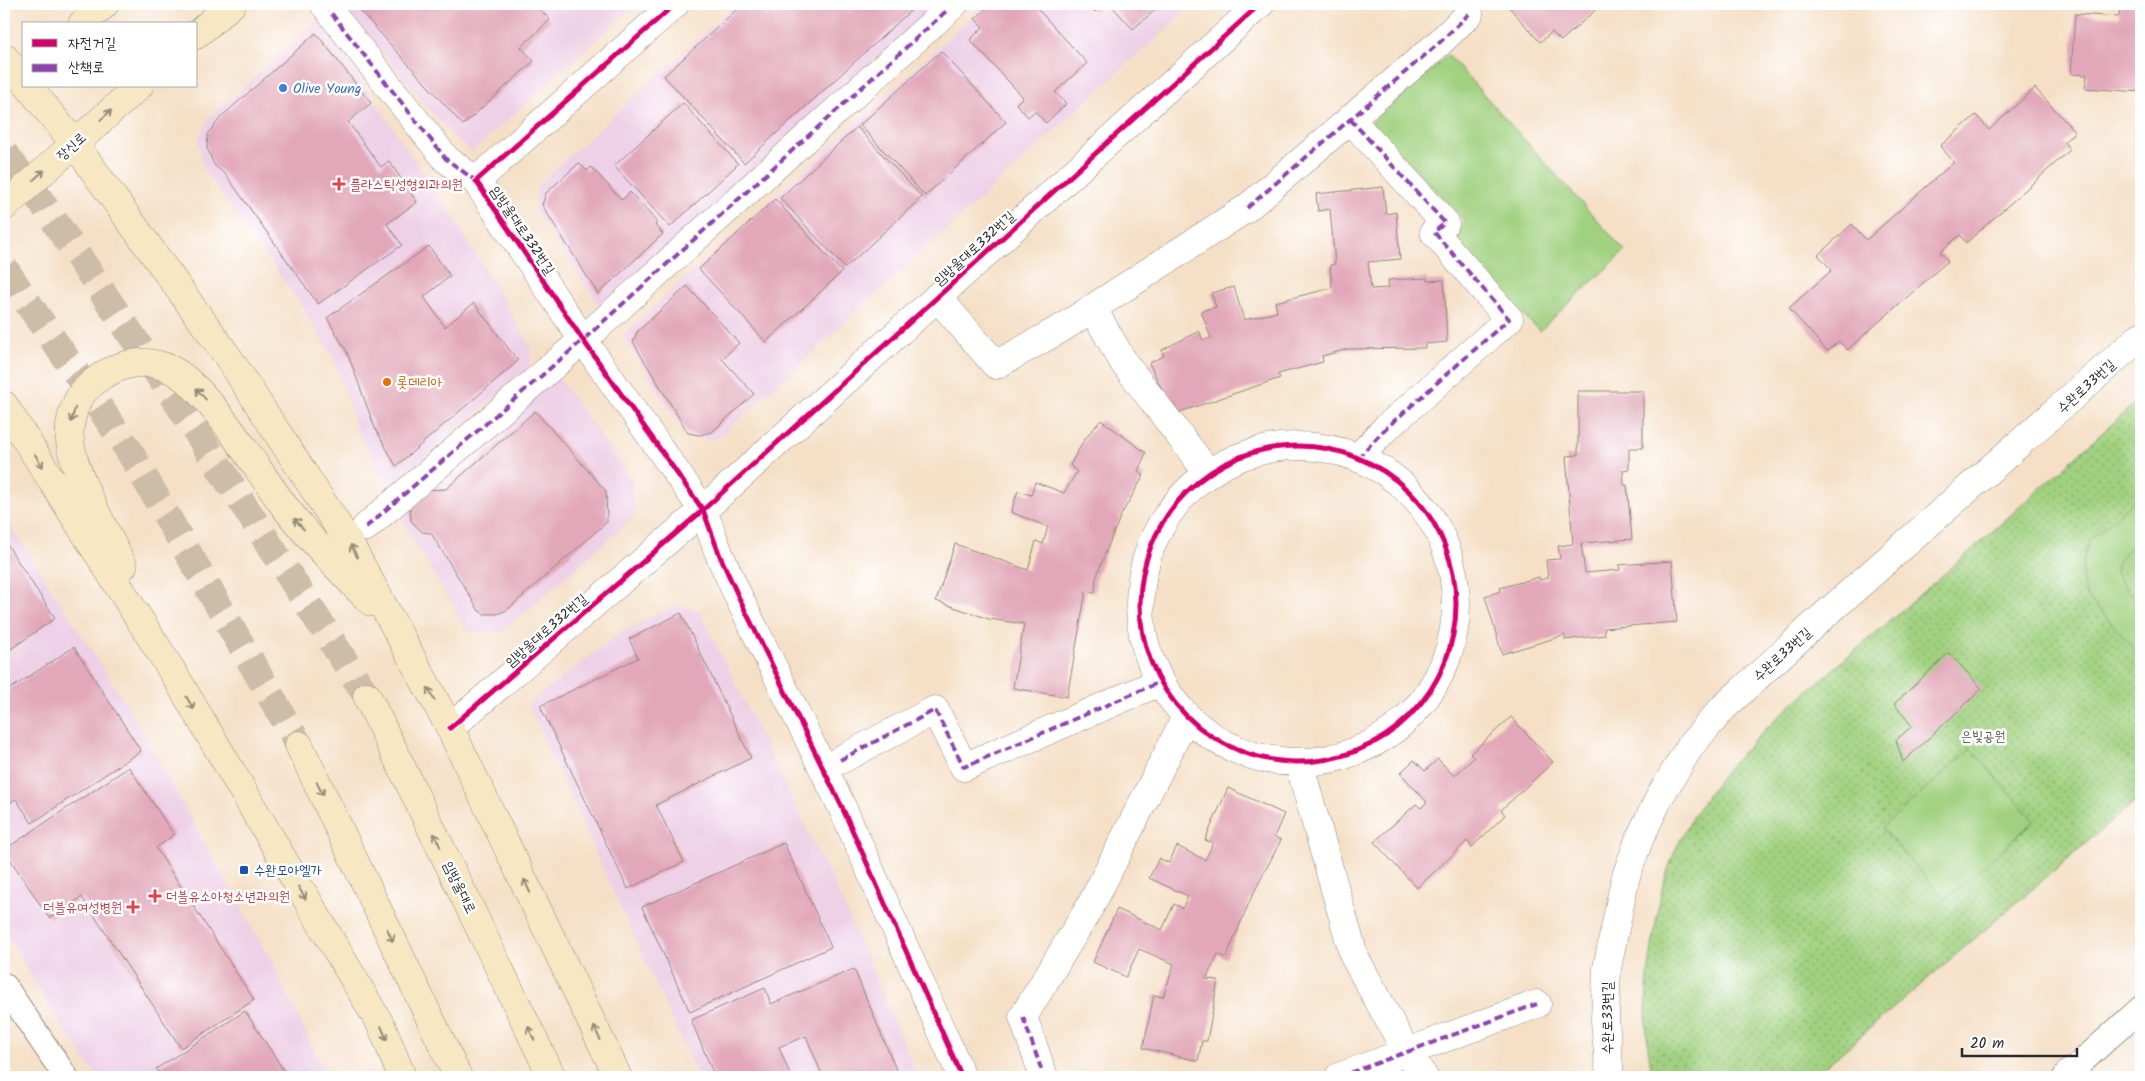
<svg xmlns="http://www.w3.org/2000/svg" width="2145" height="1081" font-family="Kalam,'Poor Story',sans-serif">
  <defs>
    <pattern id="grass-dots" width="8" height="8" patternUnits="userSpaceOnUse" patternTransform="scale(1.25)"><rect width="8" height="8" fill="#a1d180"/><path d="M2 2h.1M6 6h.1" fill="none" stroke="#83aa69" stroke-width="1.8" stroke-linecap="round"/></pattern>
  </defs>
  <rect width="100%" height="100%" fill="#fff"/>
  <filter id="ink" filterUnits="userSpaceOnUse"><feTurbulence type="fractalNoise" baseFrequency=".02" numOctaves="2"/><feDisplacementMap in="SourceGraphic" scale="10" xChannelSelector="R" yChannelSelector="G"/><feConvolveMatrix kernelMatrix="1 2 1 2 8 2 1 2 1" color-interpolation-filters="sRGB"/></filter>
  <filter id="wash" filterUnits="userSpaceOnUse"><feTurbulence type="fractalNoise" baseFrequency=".0096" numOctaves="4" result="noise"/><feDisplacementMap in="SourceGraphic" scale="20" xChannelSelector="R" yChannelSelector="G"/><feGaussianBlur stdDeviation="1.12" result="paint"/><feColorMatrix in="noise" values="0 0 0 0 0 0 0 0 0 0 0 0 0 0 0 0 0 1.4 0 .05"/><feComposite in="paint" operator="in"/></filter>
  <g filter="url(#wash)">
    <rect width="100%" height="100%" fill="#f5e0c7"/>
    <g fill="#eed0e7">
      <polygon points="341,4 636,4 472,152 454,137"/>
      <polygon points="736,4 935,4 602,308 535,211 537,186"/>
      <polygon points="986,4 1193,4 716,440 688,438 623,335"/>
      <polygon points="320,19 457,223 531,347 529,368 391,488 357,431 335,360 303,308 203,168 198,140 209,118"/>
      <polygon points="556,374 632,480 634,517 501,633 472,632 462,621 396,511"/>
      <polygon points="4,516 129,708 272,963 327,1077 97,1077 54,1014 4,931"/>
      <polygon points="677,605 700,612 844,905 918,1077 698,1077 528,704 621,632"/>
    </g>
    <path fill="url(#grass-dots)" stroke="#667e56" d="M 2141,398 L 2141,796 L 1813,1077 L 1653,1077 C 1643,1033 1645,985 1653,941 C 1657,919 1659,896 1666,875 C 1695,786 1769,724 1838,665 C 1869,639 1898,613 1929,587 C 2001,525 2070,461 2141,398 Z"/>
    <g fill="#a1d180" stroke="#667e56">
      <polygon points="1448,55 1625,251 1539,331 1449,237 1465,221 1371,123"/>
      <path d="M 2141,494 L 2141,537 C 2105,570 2111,571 2141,606 L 2141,656 L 2087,596 L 2082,578 L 2084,557 L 2089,541 Z"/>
      <polygon points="1971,749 2034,821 1945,900 1882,828"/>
    </g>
    <g id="blocks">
      <g fill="#e2a8ba">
        <polygon points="354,4 535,4 550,20 521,47 534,61 463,125"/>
        <polygon points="743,4 918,4 744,163 664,76"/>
        <polygon points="991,4 1033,4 1087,63 1055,92 1066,104 1046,123 1035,111 1028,117 1016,104 1023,97 970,40 983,27 975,19"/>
        <polygon points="1088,4 1104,4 1095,12"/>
        <polygon points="1110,4 1162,4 1133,29"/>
        <polygon points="1506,4 1602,4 1561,41 1552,32 1540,42"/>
        <polygon points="2120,4 2141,4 2141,92 2085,88 2087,75 2071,74 2075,14 2119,17"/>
        <polygon points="316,33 371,103 348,122 381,167 389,161 417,202 387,224 402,245 318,304 226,175 214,165 207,148 208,134 221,117"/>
        <polygon points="941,51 1006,122 925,196 860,125"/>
        <polygon points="2035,88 2075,132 2064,142 2070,150 1966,243 1960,235 1940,252 1948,261 1847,350 1839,341 1827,351 1789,308 1832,270 1818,255 1852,224 1866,240 1954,162 1940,146 1976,115 1989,130"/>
        <polygon points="683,103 738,164 670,227 614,166"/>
        <polygon points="857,127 922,197 845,268 780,198"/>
        <polygon points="579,163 587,171 591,167 622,200 630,192 657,222 655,225 663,234 598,294 542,205 546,193"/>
        <polygon points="1383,187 1386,214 1396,212 1400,259 1368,262 1371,289 1389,288 1388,280 1427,278 1427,281 1444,280 1447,342 1425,344 1425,348 1348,349 1322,356 1323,362 1278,374 1280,378 1174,414 1149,363 1164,356 1162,350 1199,331 1203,340 1211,338 1201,311 1216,307 1211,293 1234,287 1244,320 1277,312 1275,302 1332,288 1330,265 1335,264 1330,209 1318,211 1316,194"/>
        <polygon points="775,199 842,272 766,342 699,269"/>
        <polygon points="429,246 450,276 424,297 445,327 474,303 518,361 396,466 375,428 347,352 327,318"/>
        <polygon points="687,286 739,343 722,359 754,394 712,432 699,435 688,433 633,342 637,332"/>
        <polygon points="1578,391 1643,391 1643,448 1629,448 1629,469 1623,470 1624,485 1627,485 1632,539 1581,543 1585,573 1620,570 1619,565 1672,561 1677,622 1604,628 1605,635 1565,640 1565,635 1502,654 1485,596 1501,591 1500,588 1539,577 1540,580 1548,578 1546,560 1560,559 1558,546 1573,544 1566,456 1578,455"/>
        <polygon points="535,411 606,491 607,522 507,610 497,614 485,614 479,611 431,533 422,532 411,521 410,508 427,490 446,489"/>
        <polygon points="1101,420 1146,453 1138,471 1144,475 1121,515 1108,546 1096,578 1095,593 1086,591 1067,697 1013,688 1024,624 989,619 936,601 955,544 1028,570 1036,541 1043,544 1048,527 1011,512 1018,491 1031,495 1035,482 1064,493 1077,472 1070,465 1084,440"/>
        <polygon points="4,540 55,618 4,654"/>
        <polygon points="681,613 751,758 656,805 684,862 628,889 540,706 638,658 629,639"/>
        <polygon points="74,647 141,751 32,823 16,799 4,807 4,693"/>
        <polygon points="1949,653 1982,689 1903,762 1896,740 1912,726 1894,704"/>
        <polygon points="1511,717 1553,762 1501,810 1505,815 1472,847 1467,841 1417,888 1374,842 1416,804 1421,808 1427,802 1400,773 1414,760 1425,771 1438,759 1454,776 1474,758 1470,754"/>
        <polygon points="129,767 174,835 156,848 254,1000 181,1048 82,897 49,918 4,850"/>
        <polygon points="1228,788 1284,814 1274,837 1281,840 1251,898 1226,958 1218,954 1206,979 1218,980 1207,1041 1202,1041 1198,1061 1143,1048 1154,995 1163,997 1174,964 1139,949 1126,977 1093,962 1117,909 1162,930 1174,904 1183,908 1188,896 1149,878 1159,858 1169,863 1177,846 1205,860 1213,843 1205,840"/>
        <polygon points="784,843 831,947 690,1012 642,907"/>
        <polygon points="854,969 898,1074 891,1077 823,1077 806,1036 779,1047 791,1077 715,1077 691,1020 765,988 771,1004"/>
        <polygon points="245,1011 288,1077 162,1077 156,1069"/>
      </g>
    </g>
  </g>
  <g filter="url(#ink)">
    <use href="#blocks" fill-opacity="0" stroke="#908679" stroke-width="1"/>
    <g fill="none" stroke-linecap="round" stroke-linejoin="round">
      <g stroke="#cdbca8" stroke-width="28" stroke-dasharray="28 14" stroke-linecap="butt">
        <polyline points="4,153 36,194 185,414 367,696"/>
        <polyline points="4,268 128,449 299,745"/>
      </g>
      <g stroke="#908679" stroke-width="26">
        <g id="lane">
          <polyline points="4,985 66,1077"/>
          <polyline points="2065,1077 2141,1008"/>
        </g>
      </g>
      <g stroke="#908679" stroke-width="29">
        <g id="street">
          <polyline points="324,4 446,159 476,181"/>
          <polyline points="675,4 476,181 583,340 703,510 720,556 739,598 842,807 962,1077"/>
          <polyline points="1350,119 1445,223 1434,232 1509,319 1385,429 1358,458"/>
          <polyline points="937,297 996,365 1062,328 1247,208 1438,44 1469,14"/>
          <polyline points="1093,309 1124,363 1209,474"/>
          <circle cx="1298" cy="604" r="158"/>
          <polyline points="366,527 583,340 954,4"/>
          <polyline points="450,728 703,510 1260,4"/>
          <polyline points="840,760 935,710 964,767 1160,682"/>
          <polyline points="1299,763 1354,956 1406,1051 1424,1077"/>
          <polyline points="2070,1073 2077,1077"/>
          <polyline points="1044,1077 1023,1017 1091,905 1186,717"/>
          <polyline points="1339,1077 1537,1004"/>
          <polyline points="1610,1077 1605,1021 1607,968 1625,879 1639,840 1660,796 1691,745 1723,708 1818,621 2141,336"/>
        </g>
      </g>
      <g stroke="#908679" stroke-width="29">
        <g id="secondary">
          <polyline points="82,24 105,4"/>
          <polyline points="196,35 232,4"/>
          <polyline points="4,57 24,81"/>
          <polyline points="28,86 74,143 228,357 349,543 450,728 618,1077"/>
          <polyline points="4,207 139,86"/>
          <polyline points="4,405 174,674 382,1027 402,1077"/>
          <path d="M 123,566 C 107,532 73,475 70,440 C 68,425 74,402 84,391 C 106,368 139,354 170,369 C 208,386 257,471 285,507 C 311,541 341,572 371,602"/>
          <polyline points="367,696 552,1077"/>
          <polyline points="299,745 458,1077"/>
        </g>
      </g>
      <use href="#lane" stroke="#fff" stroke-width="24"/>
      <use href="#street" stroke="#fff" stroke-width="28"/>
      <use href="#secondary" stroke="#f7e8c3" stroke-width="28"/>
      <g stroke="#8e44ad" stroke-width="4" stroke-dasharray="8 4" stroke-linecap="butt">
        <polyline points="324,4 446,159 476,181"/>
        <polyline points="1350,119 1445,223 1434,232 1509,319 1385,429 1358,458"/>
        <polyline points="1247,208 1438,44 1469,14"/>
        <polyline points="366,527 583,340 954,4"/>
        <polyline points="840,760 935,710 964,767 1160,682"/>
        <polyline points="1023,1017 1044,1077"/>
        <polyline points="1339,1077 1537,1004"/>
      </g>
      <g stroke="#fff" stroke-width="8">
        <g id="cycleway">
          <polyline points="675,4 476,181 583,340 703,510 720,556 739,598 842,807 962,1077"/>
          <circle cx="1298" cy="604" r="158"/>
          <polyline points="450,728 703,510 1260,4"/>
        </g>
      </g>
      <use href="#cycleway" stroke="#d6006c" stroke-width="5"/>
    </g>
    <defs><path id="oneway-shaft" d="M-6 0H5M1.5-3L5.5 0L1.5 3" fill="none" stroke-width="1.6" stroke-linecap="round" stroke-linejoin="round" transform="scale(1.25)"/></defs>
    <g stroke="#918a77">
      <use href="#oneway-shaft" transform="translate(106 115) rotate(-42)"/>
      <use href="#oneway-shaft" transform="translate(39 175) rotate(-42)"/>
      <use href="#oneway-shaft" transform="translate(201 394) rotate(-132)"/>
      <use href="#oneway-shaft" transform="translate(73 415) rotate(106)"/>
      <use href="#oneway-shaft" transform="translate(39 461) rotate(58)"/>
      <use href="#oneway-shaft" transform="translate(299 524) rotate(-131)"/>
      <use href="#oneway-shaft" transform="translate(354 551) rotate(-118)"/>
      <use href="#oneway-shaft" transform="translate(431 694) rotate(-119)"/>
      <use href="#oneway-shaft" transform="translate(190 703) rotate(60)"/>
      <use href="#oneway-shaft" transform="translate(320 789) rotate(64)"/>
      <use href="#oneway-shaft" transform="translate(437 840) rotate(-116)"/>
      <use href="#oneway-shaft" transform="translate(527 886) rotate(-115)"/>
      <use href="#oneway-shaft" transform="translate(302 893) rotate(59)"/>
      <use href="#oneway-shaft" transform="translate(390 935) rotate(64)"/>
      <use href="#oneway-shaft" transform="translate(384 1033) rotate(67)"/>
      <use href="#oneway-shaft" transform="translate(531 1033) rotate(-116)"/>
      <use href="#oneway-shaft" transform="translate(597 1033) rotate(-115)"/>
    </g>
  </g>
  <circle fill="#3f7fe0" stroke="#fff" stroke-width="2" cx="283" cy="88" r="5"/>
  <g fill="#e0444e" stroke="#fff" stroke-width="2">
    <path d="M336.5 176.5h5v5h5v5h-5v5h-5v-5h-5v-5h5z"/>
    <path d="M152.5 888.5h5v5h5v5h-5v5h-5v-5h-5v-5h5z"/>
    <path d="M130.5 899.5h5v5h5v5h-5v5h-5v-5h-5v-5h5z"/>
  </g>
  <circle fill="#e8710a" stroke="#fff" stroke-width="2" cx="387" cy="382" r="5"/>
  <rect fill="#1a4fb4" stroke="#fff" stroke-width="2" x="239" y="865" width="10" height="10" rx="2.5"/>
  <g text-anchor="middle" stroke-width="5" stroke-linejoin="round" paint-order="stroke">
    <g font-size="14" fill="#366cbe" stroke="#fff" text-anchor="start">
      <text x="293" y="93">Olive Young</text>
    </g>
    <g font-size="14" fill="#2b2b2b" stroke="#fff">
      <text transform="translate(71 146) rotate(-42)" y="5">장신로</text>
      <text transform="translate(523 230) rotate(56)" y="5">임방울대로332번길</text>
      <text transform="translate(974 248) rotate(-42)" y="5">임방울대로332번길</text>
      <text transform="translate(2086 386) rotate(-42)" y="5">수완로33번길</text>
      <text transform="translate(546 630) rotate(-41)" y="5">임방울대로332번길</text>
      <text transform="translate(1782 654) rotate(-42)" y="5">수완로33번길</text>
      <text transform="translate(460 887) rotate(64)" y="5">임방울대로</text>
      <text transform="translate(1607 1018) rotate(-90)" y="5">수완로33번길</text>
    </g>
    <g font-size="14" fill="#be3a42" stroke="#fff" text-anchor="start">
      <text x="350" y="189">플라스틱성형외과의원</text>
      <text x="166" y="901">더블유소아청소년과의원</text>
      <text x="122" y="912" text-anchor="end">더블유여성병원</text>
    </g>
    <g font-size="14" fill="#c56008" stroke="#fff" text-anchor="start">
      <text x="397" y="387">롯데리아</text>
    </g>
    <g font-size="14" fill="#4e5d44" stroke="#fff">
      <text x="1983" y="741">은빛공원</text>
    </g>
    <g font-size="14" fill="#164399" stroke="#fff" text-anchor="start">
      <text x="254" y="875">수완모아엘가</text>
    </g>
  </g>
  <rect width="2145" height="1081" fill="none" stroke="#fff" stroke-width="20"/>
  <rect x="22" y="22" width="175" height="65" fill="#ffffff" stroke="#aaaaaa"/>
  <rect x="32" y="39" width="25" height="8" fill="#d6006c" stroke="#aaaaaa"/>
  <text x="68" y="48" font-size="15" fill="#2b2b2b">자전거길</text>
  <rect x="32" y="64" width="25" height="8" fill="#8e44ad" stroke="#aaaaaa"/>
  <text x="68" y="72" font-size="15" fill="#2b2b2b">산책로</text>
  <path d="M1962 1048v8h115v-8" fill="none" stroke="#2b2b2b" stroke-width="2.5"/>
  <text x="1970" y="1048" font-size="15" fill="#2b2b2b" stroke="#ffffff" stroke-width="4" paint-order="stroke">20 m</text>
</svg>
